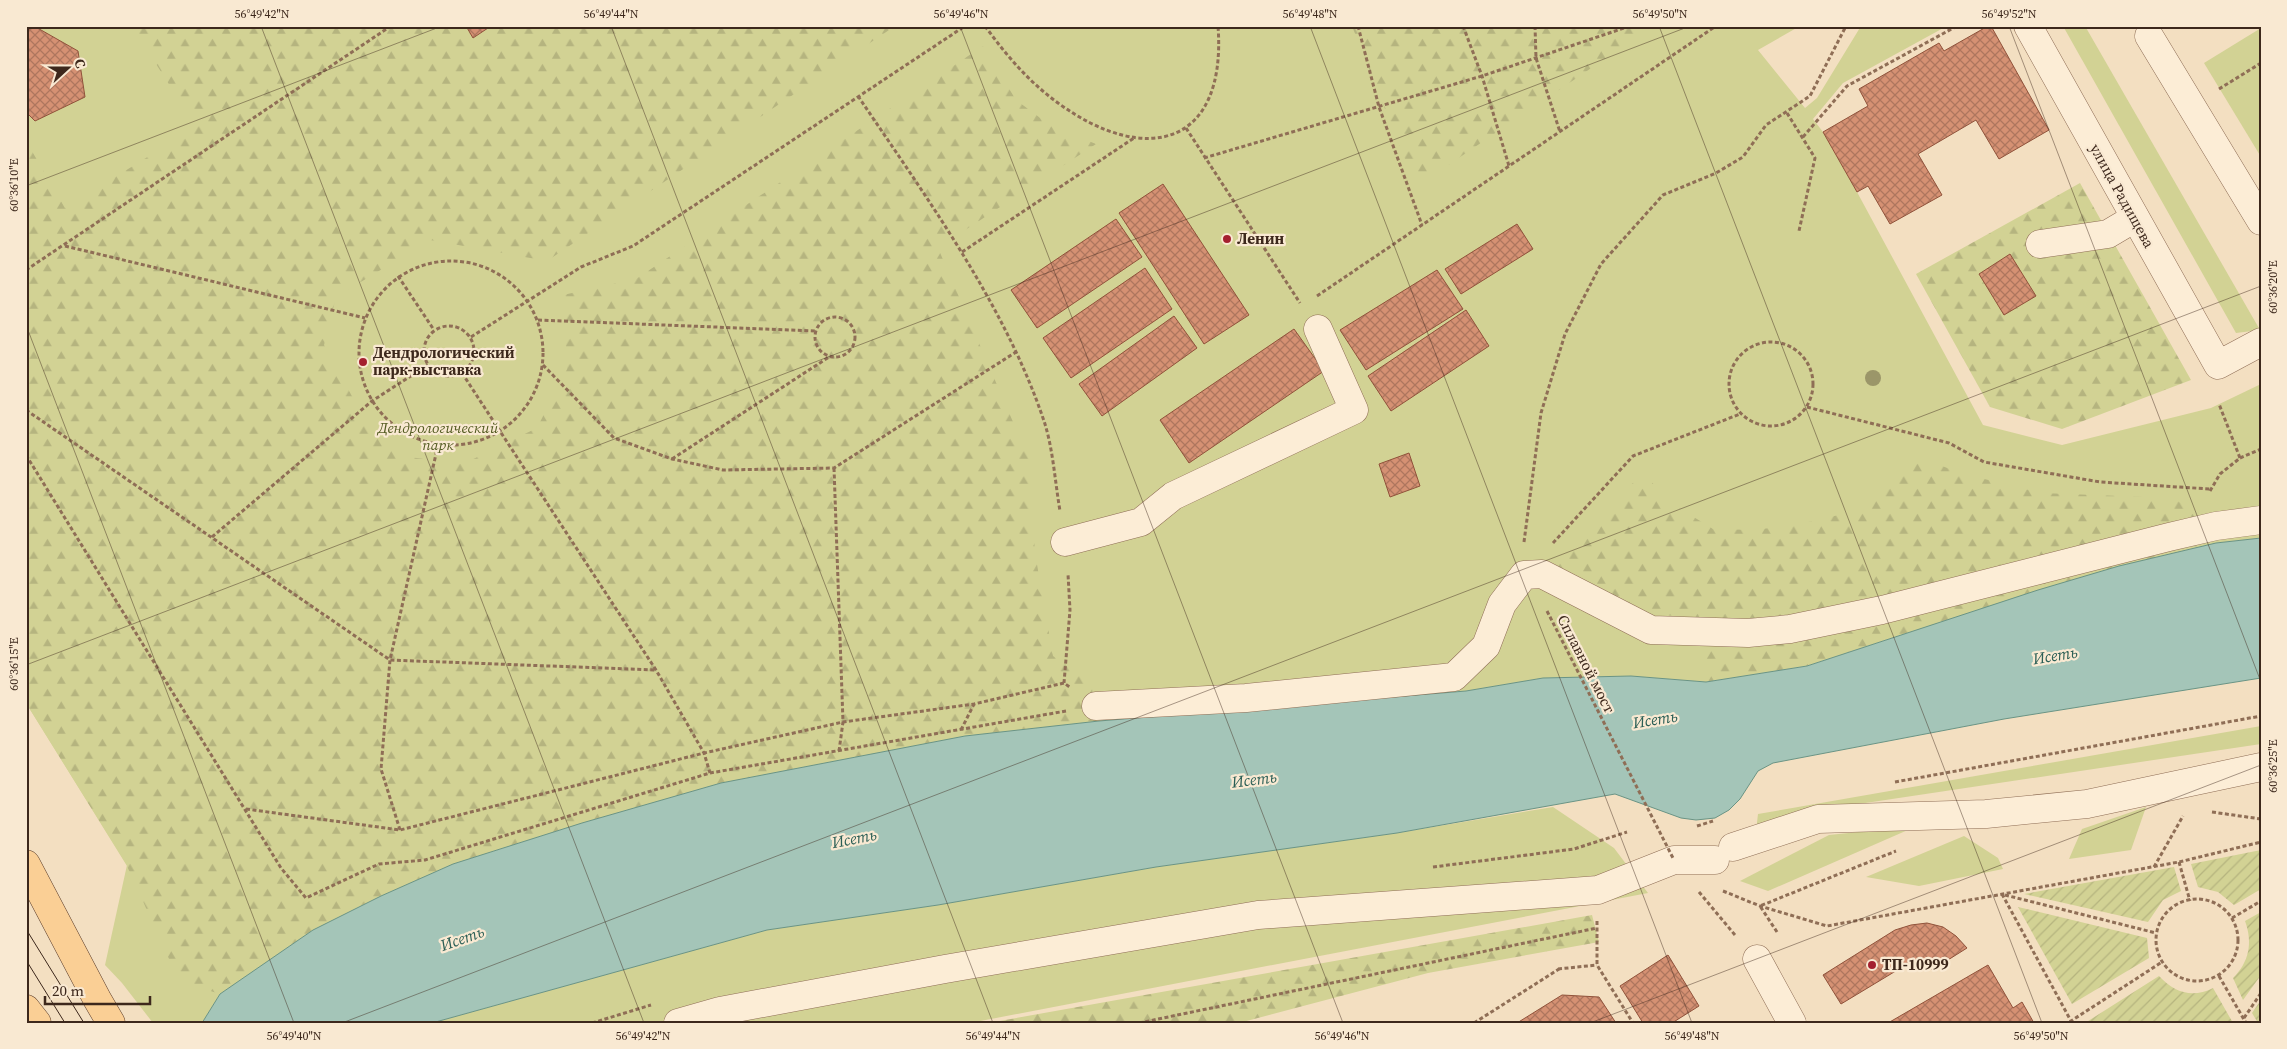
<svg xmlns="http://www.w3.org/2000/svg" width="2287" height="1049" font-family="'Source Serif 4',serif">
  <defs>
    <pattern id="forest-firs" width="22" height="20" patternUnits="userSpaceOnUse" patternTransform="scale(1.25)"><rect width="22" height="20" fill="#d2d294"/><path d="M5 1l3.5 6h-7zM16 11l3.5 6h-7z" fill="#b5b47f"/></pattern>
    <pattern id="garden-furrows" width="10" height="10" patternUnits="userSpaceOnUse" patternTransform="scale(1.25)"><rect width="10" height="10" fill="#d2d294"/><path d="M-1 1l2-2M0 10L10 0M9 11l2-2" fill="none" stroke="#b5b47f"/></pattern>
    <pattern id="building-cross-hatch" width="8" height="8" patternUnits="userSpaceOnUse" patternTransform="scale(1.25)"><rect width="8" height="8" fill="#d59173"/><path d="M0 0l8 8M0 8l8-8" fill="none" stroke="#ae765e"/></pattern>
  </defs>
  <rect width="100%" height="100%" fill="#f3dfc1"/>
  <g fill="#d2d294">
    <polygon points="26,26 1800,26 1758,50 1805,108 1817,98 1861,26 1947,26 1843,83 1813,119 1823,132 1857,192 1983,425 2062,445 2211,408 2261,384 2261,538 2216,543 2119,566 1915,631 1706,682 1631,676 1543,678 1466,691 1099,721 965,736 721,783 582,823 453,864 381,896 313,930 220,994 202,1023 153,1023 122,983 105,965 127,865 26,703"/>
    <polygon points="2063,26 2085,26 2260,330 2236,333"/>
    <polygon points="2261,28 2261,157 2204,63"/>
    <polygon points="2261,726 2261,744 1812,811 1756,831 1758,814"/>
    <polygon points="1553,807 1614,848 1648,893 970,1023 432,1023 767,930 938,905 1156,867 1397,833"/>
    <polygon points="2146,807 2131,850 2069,859 2082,829"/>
    <polygon points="1917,826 1768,891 1740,881 1829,835"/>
    <polygon points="1964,836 1998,858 2003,869 1919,886 1866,877"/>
  </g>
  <g fill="url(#forest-firs)">
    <polygon points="132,26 895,26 547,261 430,240 336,297 324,345 360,411 409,457 463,464 537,428 567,369 563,295 636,279 983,46 1016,100 1051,126 1096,144 938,248 1029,459 1035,553 1053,656 1090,680 1099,721 965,736 721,783 582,823 453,864 380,896 313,930 220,994 179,981 127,866 26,703 26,141 65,208 196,127"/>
    <polygon points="1352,26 1653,26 1416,187"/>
    <polygon points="2080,183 2191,380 2062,429 1990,407 1916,274"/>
    <polygon points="1914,455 1960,473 2041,493 2147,497 2178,501 2197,514 2216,543 2119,566 2038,590 1807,666 1706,682 1705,621 1646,612 1555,566 1643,472 1668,501 1713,529 1754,530 1795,525 1865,509"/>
    <polygon points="1592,915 1599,942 1428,973 1239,1023 988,1023"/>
  </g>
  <g fill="url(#garden-furrows)">
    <polygon points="2261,850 2261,889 2234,905 2218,892 2198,887 2191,864"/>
    <polygon points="2174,867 2181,891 2163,900 2148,922 2024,894"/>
    <polygon points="2018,907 2147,938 2149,958 2072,1004"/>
    <path d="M 2261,912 L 2261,975 L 2243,1000 L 2233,978 C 2249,962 2253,943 2245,921 Z"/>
    <path d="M 2159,976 C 2174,992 2192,999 2213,988 L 2233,1023 L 2085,1023 Z"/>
    <polygon points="2261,1000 2261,1023 2258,1023 2252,1013"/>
  </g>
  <polygon fill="#a4c5b8" stroke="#6a9485" points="2261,538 2261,678 2004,719 1773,763 1758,771 1740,799 1729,810 1715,818 1696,820 1681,818 1615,794 1397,833 1156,867 938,905 767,930 432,1023 202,1023 220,994 313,930 381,896 453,864 582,823 721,783 965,736 1099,721 1466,691 1543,678 1631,676 1706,682 1807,666 2038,590 2119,566 2216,543"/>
  <g fill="url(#building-cross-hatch)" stroke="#90523a">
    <polygon points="34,26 78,51 85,97 35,121 26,112 26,31"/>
    <polygon points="466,26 491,26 473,38"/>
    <polygon points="1988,26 1991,26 2049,130 1999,159 1976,120 1918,154 1942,195 1890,224 1868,186 1857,192 1823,132 1868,106 1859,89 1939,43 1944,51"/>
    <polygon points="1163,184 1249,315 1204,344 1119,213"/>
    <polygon points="1116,219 1142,257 1037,328 1011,290"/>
    <polygon points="1517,224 1533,249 1461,294 1445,269"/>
    <polygon points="2010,254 2036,296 2004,315 1979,274"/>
    <polygon points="1145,268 1172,309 1071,378 1043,338"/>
    <polygon points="1437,270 1463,309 1366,370 1340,330"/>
    <polygon points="1466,310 1489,346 1391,411 1368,376"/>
    <polygon points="1174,316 1197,348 1102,416 1079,384"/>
    <polygon points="1294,329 1324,371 1189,463 1160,420"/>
    <polygon points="1409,453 1420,486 1390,497 1379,464"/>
    <polygon points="1927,923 1943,927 1956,936 1967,948 1932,970 1924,960 1914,960 1841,1004 1823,975 1895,930 1911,925"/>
    <polygon points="1668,955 1699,1006 1672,1023 1643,1023 1620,986"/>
    <polygon points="1988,965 2013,1008 2022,1002 2034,1023 1888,1023"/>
    <polygon points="1562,995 1599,997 1616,1023 1517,1023"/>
  </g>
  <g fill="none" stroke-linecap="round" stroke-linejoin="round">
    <g stroke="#8f6e56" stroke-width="29">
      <g id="minor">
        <polyline points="2028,26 2218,365 2261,342"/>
        <polyline points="2149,36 2261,221"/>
        <polyline points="2040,244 2108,234 2135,218"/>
        <polyline points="1065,542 1141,522 1173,496 1354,410 1318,329"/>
        <polyline points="1096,706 1246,698 1454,677 1486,646 1502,604 1524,575 1542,574 1651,630 1748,633 1790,629 1882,610 2169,537 2216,526 2261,520"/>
        <polyline points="1733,847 1818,819 1986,814 2087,804 2261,767"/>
        <polyline points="1757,959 1792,1023"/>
        <polyline points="678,1023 720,1011 945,969 1258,915 1598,890 1674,860 1715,860"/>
      </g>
    </g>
    <g stroke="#5c3d2b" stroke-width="29">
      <g id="major">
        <polyline points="26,864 97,999 111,1023"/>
        <polyline points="26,1009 37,1023"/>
      </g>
    </g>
    <g stroke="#8f6e56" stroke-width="3" stroke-dasharray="4 2.5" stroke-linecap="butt">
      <path d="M 985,26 C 1006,55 1029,82 1058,103 C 1146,167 1227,146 1218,26"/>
      <polyline points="1358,26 1379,107 1422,225"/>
      <polyline points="1463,26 1482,76 1509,166"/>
      <polyline points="1535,26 1536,58 1560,132"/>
      <polyline points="2219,89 2261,63"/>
      <path d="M 858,96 C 926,197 1005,305 1044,421 C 1053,448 1055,482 1060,511"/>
      <polyline points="1787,113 1815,158 1799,231"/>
      <polyline points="1186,128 1300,303"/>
      <polyline points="1803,137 1847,86 1957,26"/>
      <polyline points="1204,158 1482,76 1630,26"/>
      <polyline points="65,246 365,318"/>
      <polyline points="962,252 1134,138"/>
      <circle cx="451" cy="353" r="92"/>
      <polyline points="26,270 391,26"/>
      <polyline points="398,276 434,330"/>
      <polyline points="1317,296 1716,26"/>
      <circle cx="835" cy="337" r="20"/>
      <polyline points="538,320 815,331"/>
      <circle cx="449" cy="351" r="25"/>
      <polyline points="471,337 581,267 633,246 965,26"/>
      <circle cx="1771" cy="384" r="42"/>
      <polyline points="543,365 614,438 672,459 723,470 834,468 1016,352"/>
      <polyline points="462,373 656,670 704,753 710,773"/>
      <polyline points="1807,407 1949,443 1984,462 2100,482 2210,489"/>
      <polyline points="26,410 390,660 656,670"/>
      <polyline points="26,455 281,868 306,898 379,864 425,860 710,773 1066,711"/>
      <polyline points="2240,458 2261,449"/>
      <polyline points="672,459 829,357"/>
      <polyline points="834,468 843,722 839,751"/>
      <polyline points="2210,491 2220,474 2240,458 2219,404"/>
      <polyline points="212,537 372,401 428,365"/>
      <polyline points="1524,542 1541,413 1565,334 1601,264 1663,195 1716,173 1743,157 1766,125 1810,96 1846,26"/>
      <polyline points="1553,543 1633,456 1740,414"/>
      <polyline points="1064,683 1070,610 1068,574"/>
      <polyline points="961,730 974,704"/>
      <polyline points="1895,782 2261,716"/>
      <polyline points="246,809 400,830 704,753 843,722 974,704 1064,683 1071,688"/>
      <polyline points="2212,812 2261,819"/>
      <polyline points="1697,826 1713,821"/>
      <polyline points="400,830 381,769 390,660 438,445"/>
      <polyline points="2179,862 2190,901"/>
      <polyline points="1433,867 1574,849 1627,832"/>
      <polyline points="2154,867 2183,816"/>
      <polyline points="1723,891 1760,906 1827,926 2179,862 2261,842"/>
      <polyline points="1699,892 1735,935"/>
      <polyline points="2002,894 2071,1021 2162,962"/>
      <polyline points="2005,895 2156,933"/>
      <circle cx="2197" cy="940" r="41"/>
      <polyline points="2232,918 2261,901"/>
      <polyline points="1597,921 1597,965 1633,1023"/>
      <polyline points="1777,932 1760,906 1896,851"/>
      <polyline points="1558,969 1597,965"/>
      <polyline points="2219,976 2246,1023"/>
      <polyline points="2244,1018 2261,993"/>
      <polyline points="592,1023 651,1005"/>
      <polyline points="1139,1023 1597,928"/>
      <polyline points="1474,1023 1559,969"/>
    </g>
    <use href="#minor" stroke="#fcedd6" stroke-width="28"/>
    <use href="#major" stroke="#facf95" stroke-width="28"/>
    <g stroke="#3d281c" stroke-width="1">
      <polyline points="26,929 84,1023"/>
      <polyline points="26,960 65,1023"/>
    </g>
    <polyline stroke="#8f6e56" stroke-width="3" stroke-dasharray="4 2.5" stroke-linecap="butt" points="1547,611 1674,860"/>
  </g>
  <circle fill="#9b9669" cx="1873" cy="378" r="8"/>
  <path fill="none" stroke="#3d281c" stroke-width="1" stroke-opacity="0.45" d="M 261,26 L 644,1023M 611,26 L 993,1023M 960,26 L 1343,1023M 1310,26 L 1692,1023M 1659,26 L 2042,1023M 2009,26 L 2261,682M 26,186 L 442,26M 26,325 L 294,1023M 26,665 L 1690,26M 342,1023 L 2261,286M 1590,1023 L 2261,765"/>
  <g fill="#a4202f" stroke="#f9e9d2" stroke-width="2">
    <circle cx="1227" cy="239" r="5"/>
    <circle cx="363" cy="362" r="5"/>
    <circle cx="1872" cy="965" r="5"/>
  </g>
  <g text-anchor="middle" stroke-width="4.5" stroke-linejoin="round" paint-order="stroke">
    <g font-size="15" fill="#3d281c" stroke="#f9e9d2">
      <text transform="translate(2122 196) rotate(61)" y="5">улица Радищева</text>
      <text transform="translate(1586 664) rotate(63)" y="5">Сплавной мост</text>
    </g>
    <g font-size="15" font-weight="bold" fill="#3d281c" stroke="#f9e9d2" text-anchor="start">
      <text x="1237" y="244">Ленин</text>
      <text x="373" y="358">Дендрологический<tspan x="373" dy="17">парк-выставка</tspan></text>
      <text x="1882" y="970">ТП-10999</text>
    </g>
    <g font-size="15" font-style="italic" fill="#535b21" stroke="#f9e9d2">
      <text x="438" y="433">Дендрологический<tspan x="438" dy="17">парк</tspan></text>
    </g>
    <g font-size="16" font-style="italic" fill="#2a5e55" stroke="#f9e9d2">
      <text transform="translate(2055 655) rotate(-9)" y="6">Исеть</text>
      <text transform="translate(1655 719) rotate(-9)" y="6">Исеть</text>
      <text transform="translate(1254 779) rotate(-7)" y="6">Исеть</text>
      <text transform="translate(854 838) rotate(-11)" y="6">Исеть</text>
      <text transform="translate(462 938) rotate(-20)" y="6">Исеть</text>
    </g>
  </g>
  <rect width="2287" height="1049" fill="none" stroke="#f9e9d2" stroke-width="55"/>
  <g transform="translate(68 68) rotate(69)" stroke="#f9e9d2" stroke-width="4" paint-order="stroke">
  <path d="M0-4L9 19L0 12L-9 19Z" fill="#3d281c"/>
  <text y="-8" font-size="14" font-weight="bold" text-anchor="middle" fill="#3d281c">С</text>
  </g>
  <path d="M45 996v8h105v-8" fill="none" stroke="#3d281c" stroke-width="2.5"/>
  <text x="52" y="996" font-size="15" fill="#3d281c" stroke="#f9e9d2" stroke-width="4" paint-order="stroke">20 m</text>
  <rect x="28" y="28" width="2232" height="994" fill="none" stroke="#3d281c" stroke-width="2"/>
  <g font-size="12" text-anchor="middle" fill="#3d281c">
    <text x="262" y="18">56°49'42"N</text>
    <text x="611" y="18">56°49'44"N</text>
    <text x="961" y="18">56°49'46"N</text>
    <text x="1310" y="18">56°49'48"N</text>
    <text x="1660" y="18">56°49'50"N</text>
    <text x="2009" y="18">56°49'52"N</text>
    <text transform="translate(14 185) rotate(-90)" y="4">60°36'10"E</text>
    <text transform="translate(2273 287) rotate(-90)" y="4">60°36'20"E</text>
    <text transform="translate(14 664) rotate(-90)" y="4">60°36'15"E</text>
    <text transform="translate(2273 766) rotate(-90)" y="4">60°36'25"E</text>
    <text x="294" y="1040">56°49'40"N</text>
    <text x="643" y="1040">56°49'42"N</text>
    <text x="993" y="1040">56°49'44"N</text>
    <text x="1342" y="1040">56°49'46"N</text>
    <text x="1692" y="1040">56°49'48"N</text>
    <text x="2041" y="1040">56°49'50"N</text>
  </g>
</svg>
